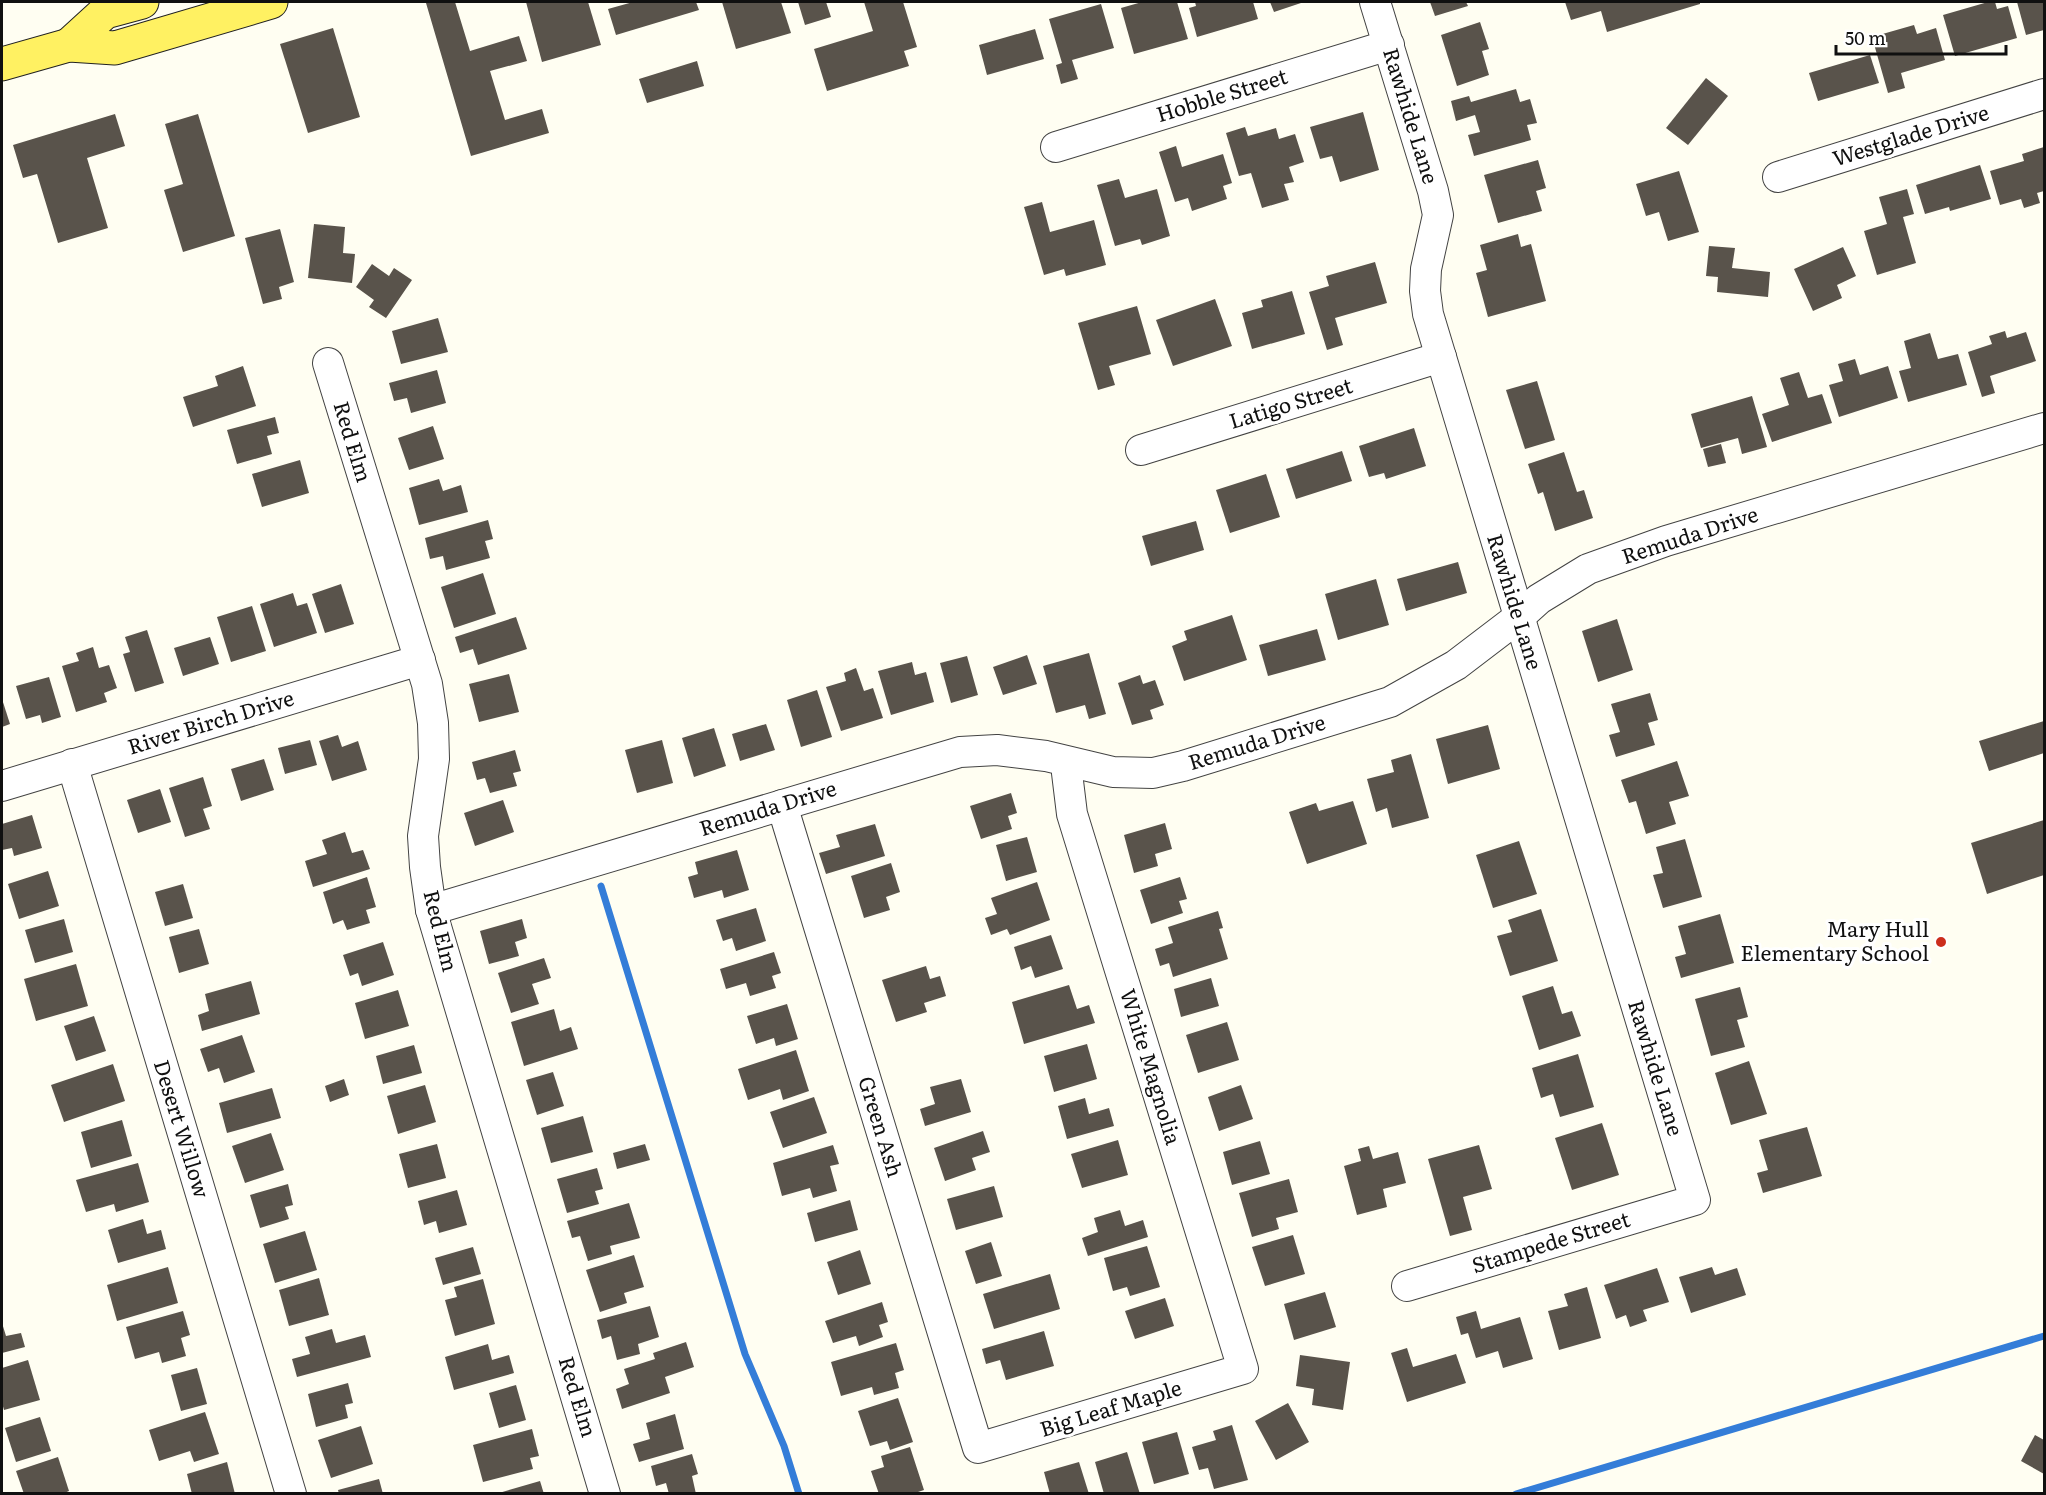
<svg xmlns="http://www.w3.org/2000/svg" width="2046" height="1495" font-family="Literata,serif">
  <rect width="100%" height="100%" fill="#fffef2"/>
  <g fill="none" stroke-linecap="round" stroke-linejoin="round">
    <g stroke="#347dd8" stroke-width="7">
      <polyline points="601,886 745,1354 784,1446 799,1494"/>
      <polyline points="1516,1494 2044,1336"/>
    </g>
  </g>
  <g fill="#59534b">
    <polygon points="431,2 455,2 470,51 519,36 527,61 490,71 505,120 542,109 549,133 471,156 426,3"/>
    <polygon points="526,2 588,2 601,45 542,62"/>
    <polygon points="633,2 696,2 699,10 616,35 608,9"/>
    <polygon points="722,2 781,2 791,33 736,49"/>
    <polygon points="798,2 826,2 831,17 805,25"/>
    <polygon points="864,2 903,2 917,47 904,51 909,66 827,91 814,49 873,31"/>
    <polygon points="1142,2 1177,2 1188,39 1134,54 1121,8"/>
    <polygon points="1195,2 1253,2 1258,19 1197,37 1189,8 1196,6"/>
    <polygon points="1270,2 1304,2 1274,12"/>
    <polygon points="1430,2 1466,2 1468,6 1435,16"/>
    <polygon points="1565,2 1700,2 1700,4 1607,32 1601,11 1571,20"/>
    <polygon points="1988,2 1995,2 1997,9 2008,6 2017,38 1955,56 1943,15"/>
    <polygon points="2017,2 2044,2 2044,30 2026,35"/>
    <polygon points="1101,4 1114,48 1072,60 1078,79 1061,84 1056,65 1062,63 1049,19"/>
    <polygon points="1480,22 1489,49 1482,51 1489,75 1457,86 1441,35"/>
    <polygon points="1914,25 1917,34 1936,28 1945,60 1901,73 1905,88 1888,93 1872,37"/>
    <polygon points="333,28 360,117 308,133 280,44"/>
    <polygon points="1035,29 1044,59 987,75 979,45"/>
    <polygon points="1870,55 1879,83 1818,101 1809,73"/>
    <polygon points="697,61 704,86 647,103 639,79"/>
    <polygon points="1706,78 1728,96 1688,145 1666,128"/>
    <polygon points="1516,89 1520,102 1530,99 1537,123 1527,125 1531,140 1474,156 1468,135 1480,132 1475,115 1456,121 1451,101 1469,96 1471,102"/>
    <polygon points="1363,112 1379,170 1340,182 1332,156 1320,159 1310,127"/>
    <polygon points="115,114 125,146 87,158 108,228 58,243 37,174 23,178 13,145"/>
    <polygon points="198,114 235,236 183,252 164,190 183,184 165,124"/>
    <polygon points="1245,127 1248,136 1276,128 1279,139 1295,134 1304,162 1289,167 1294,182 1284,184 1289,200 1262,208 1251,173 1239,176 1226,133"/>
    <polygon points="1176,146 1182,167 1223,154 1232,183 1223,186 1227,199 1192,211 1188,198 1175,202 1159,152"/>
    <polygon points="2044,147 2044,191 2037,193 2040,203 2024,208 2021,199 2000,205 1990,171 2024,161 2022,154"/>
    <polygon points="1538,160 1546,188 1536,191 1542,211 1498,223 1484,175"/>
    <polygon points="1980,165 1991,199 1950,211 1949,207 1925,214 1916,185"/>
    <polygon points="1679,171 1699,232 1668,241 1659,212 1646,216 1636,184"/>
    <polygon points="1119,179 1125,198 1157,189 1170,236 1142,245 1140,239 1115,246 1097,185"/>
    <polygon points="1907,189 1914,214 1903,217 1916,263 1877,275 1864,231 1887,224 1879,197"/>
    <polygon points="1042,202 1050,232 1094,220 1106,265 1066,276 1064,269 1044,275 1024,207"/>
    <polygon points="314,224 345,227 343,253 355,254 352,283 308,278"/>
    <polygon points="280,229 294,282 279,287 282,299 263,304 245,238"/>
    <polygon points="1518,234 1521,247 1531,244 1546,301 1488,317 1476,273 1487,270 1480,245"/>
    <polygon points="1709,246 1735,248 1732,268 1770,272 1768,297 1717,292 1718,277 1706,276"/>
    <polygon points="1843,247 1856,276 1837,285 1842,298 1813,311 1794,269"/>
    <polygon points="1375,262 1387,303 1335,318 1343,345 1327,350 1309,292 1329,286 1326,276"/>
    <polygon points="372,264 389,276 394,268 412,280 386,318 369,307 374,300 356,287"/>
    <polygon points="1292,291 1305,334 1252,349 1242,313 1263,307 1261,300"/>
    <polygon points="1215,299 1232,346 1173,366 1156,320"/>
    <polygon points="1137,306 1151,354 1109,366 1115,385 1098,390 1078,323"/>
    <polygon points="438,318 448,352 401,364 392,331"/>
    <polygon points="2005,331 2007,338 2026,332 2036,361 1990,376 1995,393 1982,397 1968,352 1992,344 1989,336"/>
    <polygon points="1930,333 1938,359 1958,354 1967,385 1908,402 1899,371 1911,368 1904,341"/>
    <polygon points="1855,359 1860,375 1888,366 1898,398 1839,417 1829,385 1843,381 1838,364"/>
    <polygon points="243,366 256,406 193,427 183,397 218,386 215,376"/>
    <polygon points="437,370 446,403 411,413 407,398 394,401 389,383"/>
    <polygon points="1799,372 1808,398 1822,394 1832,423 1772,442 1762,414 1789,405 1780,378"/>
    <polygon points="1537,381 1555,440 1525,449 1506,390"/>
    <polygon points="1752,396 1767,447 1742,454 1738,438 1701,448 1691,414"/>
    <polygon points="275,417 279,433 267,436 272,454 237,464 227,430"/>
    <polygon points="433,426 444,459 409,470 398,438"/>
    <polygon points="1414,428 1426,466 1386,479 1384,473 1369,477 1359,446"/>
    <polygon points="1721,444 1726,463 1708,467 1703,449"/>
    <polygon points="1342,451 1352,481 1296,499 1286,469"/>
    <polygon points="1564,452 1577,492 1584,490 1593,518 1555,531 1543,492 1538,494 1528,464"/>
    <polygon points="300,460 309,493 262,507 252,474"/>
    <polygon points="1266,474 1280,517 1230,533 1216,490"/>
    <polygon points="439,479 443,491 461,485 468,512 419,525 409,488"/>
    <polygon points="488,520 493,539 485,541 490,558 446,570 443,556 430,559 425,538"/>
    <polygon points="1196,521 1204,550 1151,566 1142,536"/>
    <polygon points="1458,562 1467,593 1406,611 1397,579"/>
    <polygon points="483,573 496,614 454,628 441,587"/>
    <polygon points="1376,579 1389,625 1338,640 1325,594"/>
    <polygon points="341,584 354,624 325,633 312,594"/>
    <polygon points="293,593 297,606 307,603 317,633 274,647 260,604"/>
    <polygon points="252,606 266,651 231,662 217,617"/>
    <polygon points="1232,615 1247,660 1184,681 1172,646 1187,640 1184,631"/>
    <polygon points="516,617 527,649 478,665 473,649 460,653 455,637"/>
    <polygon points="1617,619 1633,670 1598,682 1582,631"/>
    <polygon points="1317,629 1326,660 1268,676 1259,645"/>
    <polygon points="147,630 164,683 135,692 123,654 130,652 125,637"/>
    <polygon points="210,637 219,664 183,676 174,648"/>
    <polygon points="93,647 99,668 109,665 117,688 104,693 107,702 76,712 62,666 79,661 76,653"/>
    <polygon points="1089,653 1106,714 1089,719 1085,705 1056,713 1043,666"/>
    <polygon points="1027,655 1037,684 1003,695 993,667"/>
    <polygon points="967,656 978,695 951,703 940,663"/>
    <polygon points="912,662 915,675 926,672 934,702 891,715 878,671"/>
    <polygon points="856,668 864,691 873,688 883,718 841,731 826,687 846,681 844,673"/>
    <polygon points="509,674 519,712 479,722 469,684"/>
    <polygon points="1140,675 1143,684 1155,680 1164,705 1150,710 1153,719 1132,725 1118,683"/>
    <polygon points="49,677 61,717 42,723 40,715 26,719 16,686"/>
    <polygon points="817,690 832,737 801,747 787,700"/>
    <polygon points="1650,693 1658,720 1648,723 1655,745 1616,757 1609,735 1620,732 1611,704"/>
    <polygon points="2,699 10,724 2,727"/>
    <polygon points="2044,721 2044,753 1989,771 1979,741"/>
    <polygon points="766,724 775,750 740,761 732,734"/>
    <polygon points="1488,725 1500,769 1448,784 1436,739"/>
    <polygon points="714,728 726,766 694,777 682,738"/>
    <polygon points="338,735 342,747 358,741 367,770 332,781 319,741"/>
    <polygon points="310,740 317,765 285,774 278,748"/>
    <polygon points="662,740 673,783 637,793 625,750"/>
    <polygon points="515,750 521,771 513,773 517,786 490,793 485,778 477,780 472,762"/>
    <polygon points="1411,754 1429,818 1392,828 1387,808 1376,812 1367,779 1394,772 1391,760"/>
    <polygon points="264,759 274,790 241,801 231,769"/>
    <polygon points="1677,761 1689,796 1669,802 1676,824 1646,834 1636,801 1629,803 1621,780"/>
    <polygon points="203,777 212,806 203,809 210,829 185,837 169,788"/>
    <polygon points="160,789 171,822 138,833 127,800"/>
    <polygon points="1011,793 1017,813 1008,816 1012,829 981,839 970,806"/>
    <polygon points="503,800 514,832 475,846 464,813"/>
    <polygon points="1353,801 1367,844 1307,864 1289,812 1316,803 1319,811"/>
    <polygon points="32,815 42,848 14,856 12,848 2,850 2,824"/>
    <polygon points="2044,820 2044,875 1987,894 1971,843"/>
    <polygon points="1165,823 1172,849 1155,854 1158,866 1134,873 1124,835"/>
    <polygon points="875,824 885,856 826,874 819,853 840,847 836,835"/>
    <polygon points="345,832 352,853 363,850 370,869 313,887 305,861 327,854 322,840"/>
    <polygon points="1027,837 1037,872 1006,881 996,845"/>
    <polygon points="1685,839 1702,897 1663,908 1653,875 1663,873 1656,847"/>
    <polygon points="1519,841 1537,894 1493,908 1476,855"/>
    <polygon points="737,850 749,890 724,898 722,890 694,898 688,877 698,874 695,862"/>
    <polygon points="891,863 900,892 886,897 890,910 864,918 851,876"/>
    <polygon points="48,871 59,906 19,919 8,884"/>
    <polygon points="367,877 376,907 366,910 370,923 347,930 343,920 333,924 323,892"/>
    <polygon points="1180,877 1187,899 1179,901 1183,913 1151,924 1140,890"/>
    <polygon points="1037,882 1050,920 1010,935 1007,929 991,935 985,918 997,914 991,898"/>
    <polygon points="183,884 193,918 165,926 155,892"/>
    <polygon points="756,908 766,941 736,951 732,938 723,941 716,920"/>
    <polygon points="1541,909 1558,961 1510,976 1497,936 1512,932 1508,920"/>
    <polygon points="1218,911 1223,928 1219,929 1228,959 1173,977 1169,963 1160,966 1155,949 1173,943 1168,927"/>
    <polygon points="1720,914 1734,963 1681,978 1675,957 1686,954 1678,926"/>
    <polygon points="64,919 73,952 35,963 25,930"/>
    <polygon points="522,919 527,938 515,942 519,956 489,964 480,931"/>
    <polygon points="199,929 209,964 179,973 169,937"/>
    <polygon points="1051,935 1063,969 1035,978 1031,966 1021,970 1014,947"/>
    <polygon points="383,942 394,975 362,986 358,973 350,976 343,955"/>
    <polygon points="774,952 781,973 772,976 776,988 750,996 746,983 726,989 720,969"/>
    <polygon points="544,958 551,978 532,984 539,1004 511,1013 498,973"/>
    <polygon points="76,964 88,1006 36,1021 24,979"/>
    <polygon points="926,966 930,979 940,976 946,996 924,1003 927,1012 896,1022 882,980"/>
    <polygon points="1211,978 1219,1006 1181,1017 1174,989"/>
    <polygon points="251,981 260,1014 202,1031 198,1015 209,1011 205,994"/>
    <polygon points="1069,985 1077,1009 1089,1005 1095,1023 1024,1044 1012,1002"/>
    <polygon points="1553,986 1562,1014 1572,1011 1581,1036 1539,1050 1522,996"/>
    <polygon points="1740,987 1748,1017 1737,1020 1745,1047 1711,1056 1695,999"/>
    <polygon points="398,990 409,1026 365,1039 355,1003"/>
    <polygon points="787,1004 798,1039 776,1046 774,1038 756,1044 747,1016"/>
    <polygon points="554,1009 560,1031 571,1027 578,1049 524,1066 511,1022"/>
    <polygon points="94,1016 106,1051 76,1061 64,1026"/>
    <polygon points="1227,1022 1239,1060 1198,1073 1186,1035"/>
    <polygon points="242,1035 255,1072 224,1083 219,1068 208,1072 200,1049"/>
    <polygon points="1087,1044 1097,1079 1054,1092 1044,1056"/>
    <polygon points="414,1045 422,1073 383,1084 376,1056"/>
    <polygon points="796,1050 809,1091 783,1100 780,1089 748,1100 738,1069"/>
    <polygon points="1578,1054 1594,1107 1560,1117 1553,1094 1541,1098 1532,1068"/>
    <polygon points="1749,1061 1767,1114 1731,1125 1715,1073"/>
    <polygon points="113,1064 125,1101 64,1122 51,1085"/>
    <polygon points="553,1072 564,1106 537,1115 526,1080"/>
    <polygon points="344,1079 349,1095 330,1102 325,1086"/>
    <polygon points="961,1079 971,1112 925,1126 920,1109 935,1104 930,1087"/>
    <polygon points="425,1085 436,1122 398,1134 387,1096"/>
    <polygon points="1241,1085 1253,1119 1219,1131 1208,1097"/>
    <polygon points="272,1088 281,1118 227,1133 219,1103"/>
    <polygon points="814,1097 827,1133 783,1148 770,1112"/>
    <polygon points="1085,1098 1089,1114 1109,1108 1114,1126 1067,1139 1058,1106"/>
    <polygon points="583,1116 593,1152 551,1163 541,1128"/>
    <polygon points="122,1120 132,1156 91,1168 81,1132"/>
    <polygon points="1602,1123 1619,1175 1572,1190 1555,1138"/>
    <polygon points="1807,1127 1822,1176 1763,1193 1757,1173 1768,1170 1759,1140"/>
    <polygon points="983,1131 990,1152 972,1158 976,1170 945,1181 934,1148"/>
    <polygon points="271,1133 284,1170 245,1183 232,1146"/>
    <polygon points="1118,1140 1128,1175 1082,1188 1071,1154"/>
    <polygon points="1260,1141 1270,1174 1232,1185 1223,1152"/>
    <polygon points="437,1144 446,1178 408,1188 399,1154"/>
    <polygon points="645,1144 650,1160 617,1169 613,1153"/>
    <polygon points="833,1145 839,1164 830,1166 837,1191 813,1198 810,1188 782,1196 773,1163"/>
    <polygon points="1479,1145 1492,1189 1463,1197 1472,1230 1450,1236 1428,1159"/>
    <polygon points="1369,1146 1373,1159 1398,1152 1406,1183 1383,1189 1387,1207 1357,1215 1344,1166 1361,1161 1358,1149"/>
    <polygon points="138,1163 149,1202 116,1212 114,1204 86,1212 76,1180"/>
    <polygon points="597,1168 603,1189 595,1191 599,1204 567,1213 557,1179"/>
    <polygon points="1289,1179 1298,1212 1276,1218 1279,1229 1252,1237 1239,1193"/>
    <polygon points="288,1184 293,1205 285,1207 289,1219 260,1228 250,1195"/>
    <polygon points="994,1186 1003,1217 956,1230 947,1199"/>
    <polygon points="457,1190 467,1225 439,1233 436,1221 424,1225 418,1201"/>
    <polygon points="850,1200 858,1230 815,1242 807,1213"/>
    <polygon points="629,1203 640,1238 610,1246 612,1254 588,1261 580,1236 572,1238 567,1221"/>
    <polygon points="1120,1210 1125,1226 1143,1220 1148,1237 1088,1256 1082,1238 1098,1232 1094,1218"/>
    <polygon points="143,1219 147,1234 161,1230 166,1249 118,1263 108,1230"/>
    <polygon points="305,1231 317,1270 275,1283 263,1244"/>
    <polygon points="1293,1235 1305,1274 1265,1286 1252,1247"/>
    <polygon points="991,1242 1002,1276 976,1284 965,1251"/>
    <polygon points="1147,1246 1160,1287 1130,1296 1127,1287 1113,1291 1104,1258"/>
    <polygon points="473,1247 481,1274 443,1285 435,1258"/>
    <polygon points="860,1250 871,1284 838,1295 827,1262"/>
    <polygon points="634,1255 644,1287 624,1293 627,1303 600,1312 586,1270"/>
    <polygon points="168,1267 178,1303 117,1321 107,1285"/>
    <polygon points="1712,1267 1715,1275 1737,1268 1746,1295 1691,1313 1679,1277"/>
    <polygon points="1657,1268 1669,1302 1643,1310 1647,1321 1630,1327 1626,1315 1616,1319 1604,1285"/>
    <polygon points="1050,1274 1060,1309 994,1329 983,1294"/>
    <polygon points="319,1278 329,1315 289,1326 279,1290"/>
    <polygon points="483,1279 495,1324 455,1336 445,1300 457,1297 454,1287"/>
    <polygon points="1587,1287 1601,1338 1559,1350 1548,1311 1568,1306 1564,1294"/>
    <polygon points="1325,1292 1336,1327 1294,1340 1284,1304"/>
    <polygon points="1165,1298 1174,1326 1135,1339 1125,1311"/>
    <polygon points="882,1302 888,1322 879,1325 883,1337 859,1346 856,1336 833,1343 825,1321"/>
    <polygon points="650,1306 659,1337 638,1344 640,1354 617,1360 611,1336 602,1339 597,1320"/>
    <polygon points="183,1311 190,1335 181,1338 186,1356 162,1363 159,1352 135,1359 126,1327"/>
    <polygon points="1476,1311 1481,1329 1520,1317 1533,1359 1503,1368 1498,1351 1476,1358 1468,1333 1461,1335 1456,1317"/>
    <polygon points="2,1323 6,1336 21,1333 25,1347 2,1353"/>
    <polygon points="332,1329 336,1343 365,1335 371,1357 297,1377 292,1359 310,1354 305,1337"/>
    <polygon points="1044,1331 1054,1366 1006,1380 1000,1360 986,1364 982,1349"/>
    <polygon points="686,1342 694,1367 665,1377 670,1393 622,1409 616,1389 629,1384 624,1369 655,1359 653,1353"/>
    <polygon points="896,1343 904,1370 895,1373 899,1388 874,1395 872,1387 841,1396 831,1362"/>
    <polygon points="488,1344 492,1360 509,1355 514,1373 454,1390 445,1357"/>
    <polygon points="1407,1348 1413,1367 1456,1354 1466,1383 1407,1402 1391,1353"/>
    <polygon points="1300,1355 1350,1362 1343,1410 1312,1405 1314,1389 1296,1386"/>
    <polygon points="28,1360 40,1400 4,1410 2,1403 2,1368"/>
    <polygon points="197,1368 207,1404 181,1411 171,1375"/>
    <polygon points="348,1383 353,1403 345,1405 348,1418 316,1427 308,1394"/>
    <polygon points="516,1385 526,1420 499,1428 489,1393"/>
    <polygon points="898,1398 913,1442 890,1450 887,1441 870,1446 858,1411"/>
    <polygon points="1288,1403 1309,1442 1276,1460 1255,1421"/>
    <polygon points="205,1412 219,1454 194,1462 190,1451 159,1461 149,1430"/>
    <polygon points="675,1414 684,1449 639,1462 633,1444 650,1439 646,1423"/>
    <polygon points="40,1417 51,1451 16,1462 5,1428"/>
    <polygon points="1232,1425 1248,1480 1214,1489 1208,1468 1199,1470 1192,1447 1216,1440 1213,1431"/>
    <polygon points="361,1426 373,1464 331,1478 318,1440"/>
    <polygon points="532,1429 539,1456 530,1458 533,1469 483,1482 473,1445"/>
    <polygon points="1177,1432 1189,1474 1154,1484 1142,1442"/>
    <polygon points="2035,1435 2044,1440 2044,1474 2021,1461"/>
    <polygon points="910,1447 924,1490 912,1494 879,1494 871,1471 884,1467 881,1456"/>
    <polygon points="1127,1452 1140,1494 1104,1494 1095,1462"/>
    <polygon points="692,1454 698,1474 692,1476 696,1494 669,1494 666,1483 656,1486 651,1466"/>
    <polygon points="58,1457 69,1491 62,1494 24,1494 16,1471"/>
    <polygon points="227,1462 235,1494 192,1494 187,1474"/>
    <polygon points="1079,1462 1089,1494 1050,1494 1044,1472"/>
    <polygon points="379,1479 383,1494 339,1494 338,1490"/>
    <polygon points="540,1481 544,1494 499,1494 499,1493"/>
  </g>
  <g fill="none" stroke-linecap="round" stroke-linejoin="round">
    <g stroke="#434343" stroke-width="32">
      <g id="minor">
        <polyline points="1375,2 1433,191 1438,215 1426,269 1425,291 1428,314 1695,1200 1407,1286"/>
        <polyline points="1056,147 1389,45"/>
        <polyline points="1778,177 2044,94"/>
        <polyline points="328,363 427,684 433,723 434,759 423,836 425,867 431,910 605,1494"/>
        <polyline points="1141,450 1441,357"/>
        <polyline points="72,764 291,1494"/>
        <polyline points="2,786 420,660"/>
        <polyline points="782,805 978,1448 1243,1369 1072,814 1067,773 1069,763"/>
        <polyline points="431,910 960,752 997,750 1046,756 1113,772 1153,773 1183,766 1390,702 1456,665 1519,617 1539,599 1588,569 1666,541 2044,428"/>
      </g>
    </g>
    <g stroke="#212121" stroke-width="35">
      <g id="major">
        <polyline points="69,45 105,12 142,2"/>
        <polyline points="2,64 69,45 115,48 271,2"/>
      </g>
    </g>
    <use href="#minor" stroke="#fff" stroke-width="30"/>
    <use href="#major" stroke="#fff162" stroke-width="33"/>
  </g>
  <circle fill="#cc2e1c" stroke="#fff" stroke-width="2" cx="1941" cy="942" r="6"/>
  <g text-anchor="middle" stroke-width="6" stroke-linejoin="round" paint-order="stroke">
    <g font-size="21" fill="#101010" stroke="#fff">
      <text transform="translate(1222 96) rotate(-17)" y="7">Hobble Street</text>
      <text transform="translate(1410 116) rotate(73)" y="7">Rawhide Lane</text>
      <text transform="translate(1911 136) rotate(-17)" y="7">Westglade Drive</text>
      <text transform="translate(1291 404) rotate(-17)" y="7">Latigo Street</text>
      <text transform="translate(352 442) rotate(73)" y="7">Red Elm</text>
      <text transform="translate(1690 536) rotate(-18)" y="7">Remuda Drive</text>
      <text transform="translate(1514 602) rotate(73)" y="7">Rawhide Lane</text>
      <text transform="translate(211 723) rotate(-17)" y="7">River Birch Drive</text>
      <text transform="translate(1257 743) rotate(-17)" y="7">Remuda Drive</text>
      <text transform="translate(768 809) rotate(-17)" y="7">Remuda Drive</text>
      <text transform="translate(440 931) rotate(76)" y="7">Red Elm</text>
      <text transform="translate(1150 1067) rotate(73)" y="7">White Magnolia</text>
      <text transform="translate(1655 1068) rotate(73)" y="7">Rawhide Lane</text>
      <text transform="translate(880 1127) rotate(73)" y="7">Green Ash</text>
      <text transform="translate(181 1129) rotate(73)" y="7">Desert Willow</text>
      <text transform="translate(1551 1243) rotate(-17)" y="7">Stampede Street</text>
      <text transform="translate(577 1397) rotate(73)" y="7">Red Elm</text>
      <text transform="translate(1111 1409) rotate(-17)" y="7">Big Leaf Maple</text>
    </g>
    <g font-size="21" fill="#101010" stroke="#fff" text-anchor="end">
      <text x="1929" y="937">Mary Hull<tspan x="1929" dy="24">Elementary School</tspan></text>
    </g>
  </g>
  <rect width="2046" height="1495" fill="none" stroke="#101010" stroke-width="6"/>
  <path d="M1836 45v9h170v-9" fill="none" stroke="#101010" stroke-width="3"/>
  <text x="1845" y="45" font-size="18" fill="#101010" stroke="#ffffff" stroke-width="4.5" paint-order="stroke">50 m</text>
</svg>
